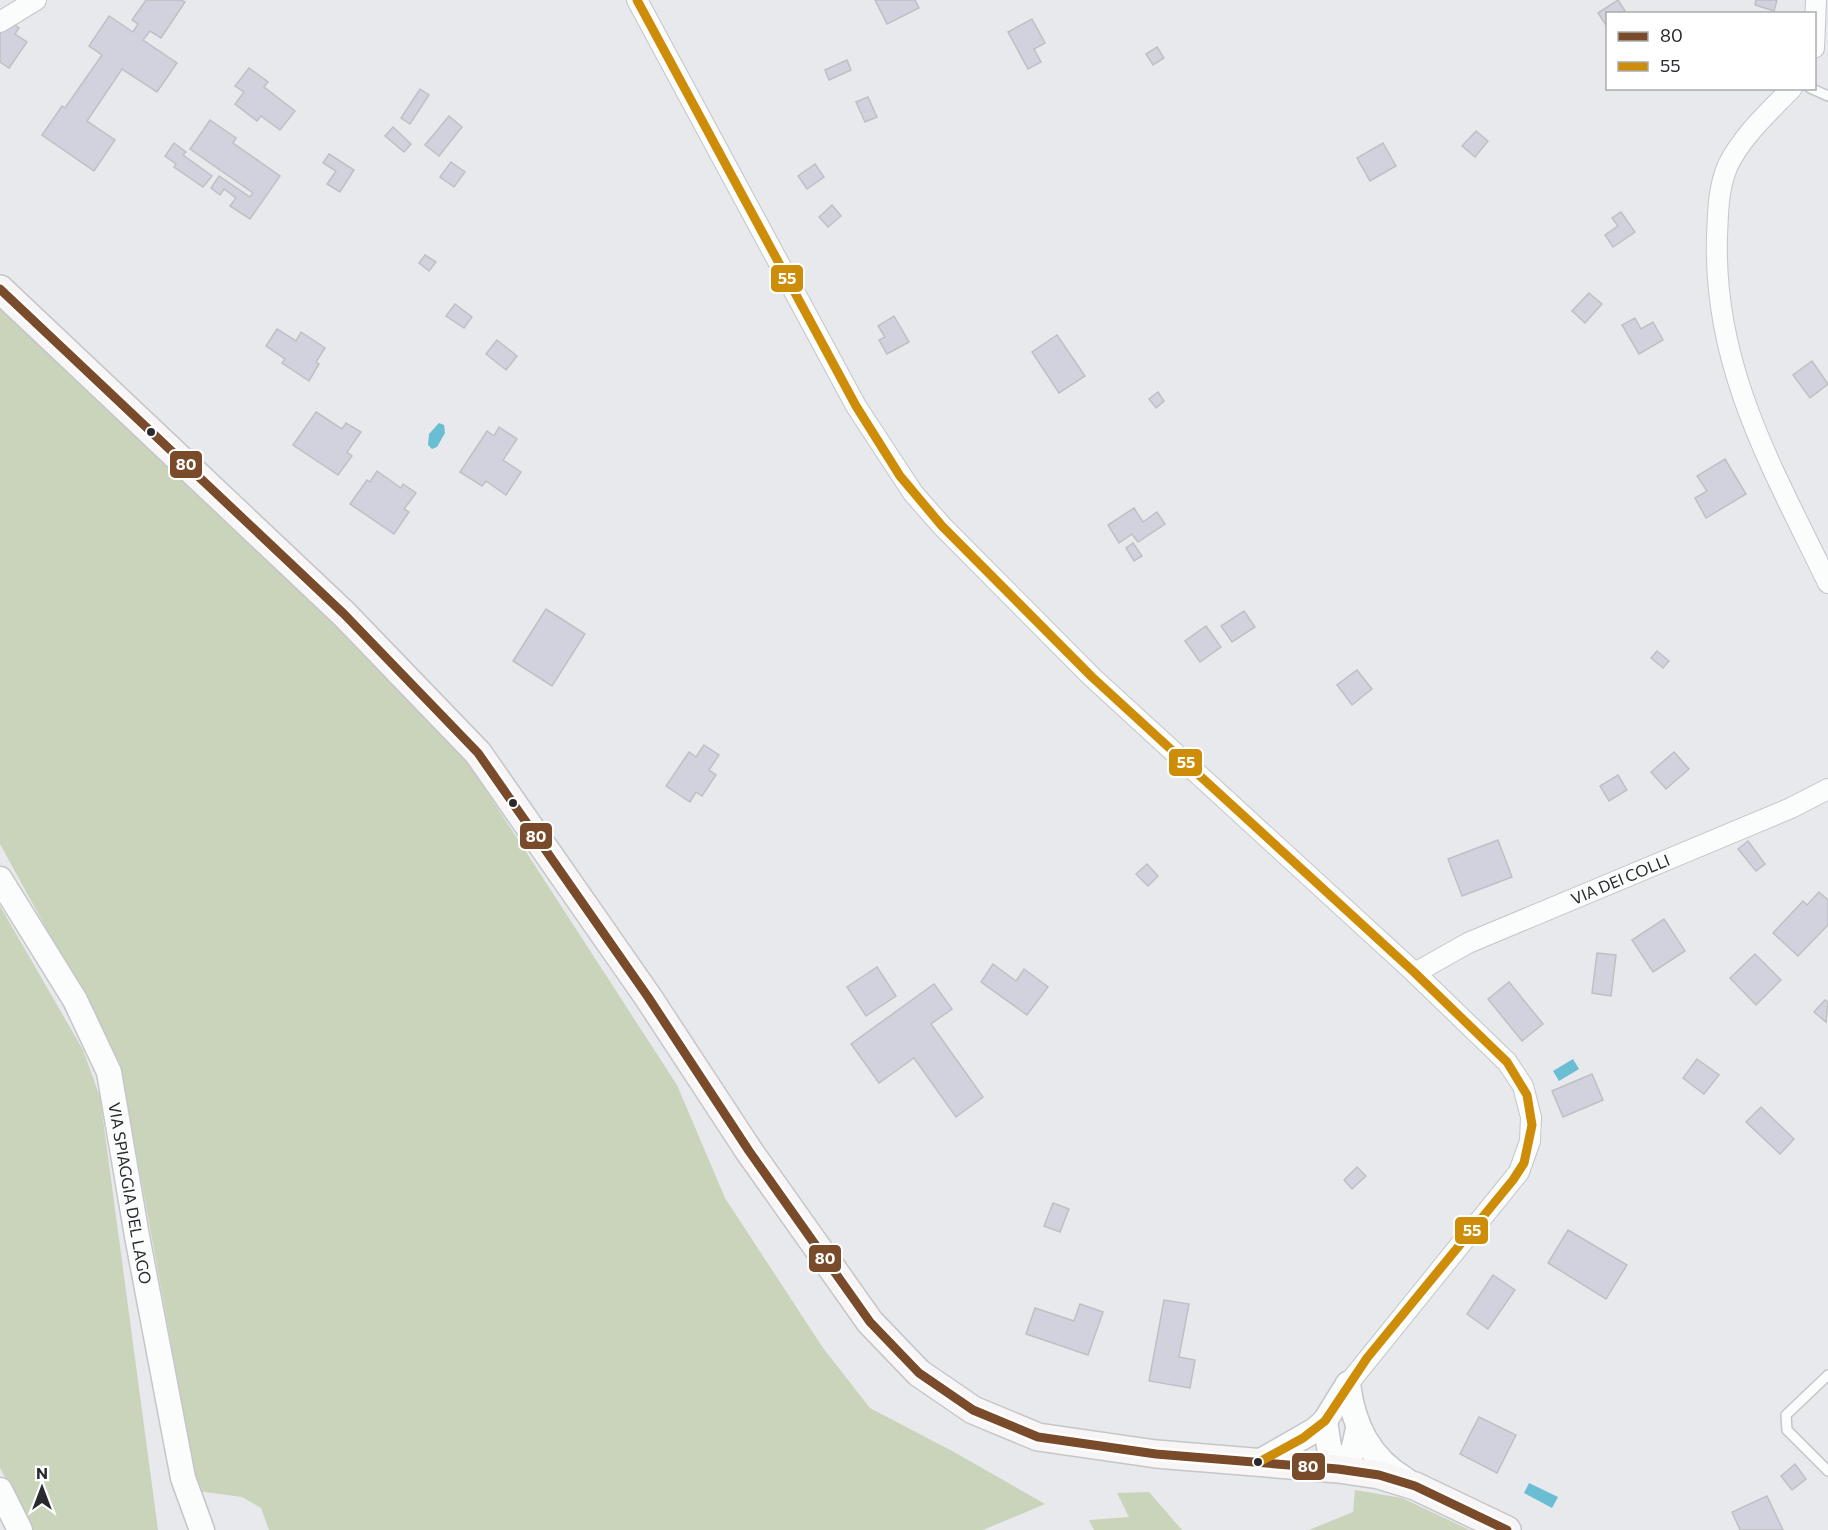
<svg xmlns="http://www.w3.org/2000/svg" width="1828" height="1530" font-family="Commissioner,sans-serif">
  <rect width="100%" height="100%" fill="#e7e9ed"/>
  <g fill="#c9d4ba">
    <polygon points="0,304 242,528 460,750 677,1085 725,1198 823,1348 870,1408 954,1452 1045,1504 983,1530 269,1530 261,1508 242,1497 198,1491 120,1063 0,844"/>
    <polygon points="0,906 83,1050 100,1097 158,1530 33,1530 0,1468"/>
    <polygon points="1355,1490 1402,1498 1470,1530 1309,1530 1353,1512"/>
    <polygon points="1149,1492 1182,1530 1094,1530 1089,1520 1129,1517 1117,1493"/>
  </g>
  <g fill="#6abed3">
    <polygon points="439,423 444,425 445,433 437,447 432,449 428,445 429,434"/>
    <polygon points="1573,1059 1579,1069 1559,1081 1553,1071"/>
    <polygon points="1529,1483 1558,1497 1552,1508 1524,1493"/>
  </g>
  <g fill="#d1d2dd" stroke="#bfc0c4" stroke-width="1.5">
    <polygon points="146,0 181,0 185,2 161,38 150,31 143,40 177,63 157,92 122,69 87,121 115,140 94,171 42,135 62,106 65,108 102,55 89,46 109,16 133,32 138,24 132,20"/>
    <polygon points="875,0 915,0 919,8 887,24"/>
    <polygon points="1618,0 1627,14 1608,14 1608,28 1598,13"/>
    <polygon points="1756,0 1777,0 1774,11 1755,5"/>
    <polygon points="1032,19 1045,43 1034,49 1041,62 1028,69 1008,32"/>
    <polygon points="12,23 19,28 15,34 27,42 9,68 0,62 0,29 2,26 7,30"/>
    <polygon points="1157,47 1164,58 1153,65 1146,54"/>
    <polygon points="847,60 851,70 829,80 825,70"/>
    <polygon points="249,68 268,82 264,87 295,111 280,130 261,116 257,121 235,104 244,92 235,86"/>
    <polygon points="420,89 429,95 410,124 401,118"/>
    <polygon points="868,97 877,117 865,122 856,102"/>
    <polygon points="449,116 462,127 439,156 425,145"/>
    <polygon points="210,120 236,138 233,143 280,176 250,219 230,206 236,198 224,189 220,195 211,188 219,176 250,197 253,193 190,149"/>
    <polygon points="393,127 411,144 404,152 385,136"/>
    <polygon points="1476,131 1488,141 1475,157 1462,146"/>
    <polygon points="174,143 186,152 183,155 212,176 203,187 174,167 176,164 165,156"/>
    <polygon points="1383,143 1396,166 1370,181 1357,158"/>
    <polygon points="329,154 354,170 340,192 327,184 336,171 323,163"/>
    <polygon points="451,162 465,172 454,187 440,177"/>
    <polygon points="815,164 824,177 807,189 798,176"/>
    <polygon points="832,205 841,216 828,227 819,217"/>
    <polygon points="1621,212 1635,232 1613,247 1605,235 1618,226 1612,218"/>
    <polygon points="425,255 436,262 429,271 419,263"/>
    <polygon points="1589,293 1602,304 1585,323 1572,311"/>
    <polygon points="455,304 472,317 464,328 446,316"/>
    <polygon points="894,316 909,342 887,354 879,340 885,337 878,326"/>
    <polygon points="1635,318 1641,329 1653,322 1663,340 1639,354 1622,325"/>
    <polygon points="277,329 296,341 301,332 325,348 316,362 319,364 309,381 282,363 285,359 266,346"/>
    <polygon points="1057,335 1085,376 1059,393 1032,352"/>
    <polygon points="497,340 517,356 506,370 486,354"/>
    <polygon points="1812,361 1828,384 1810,398 1793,375"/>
    <polygon points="1158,392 1164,401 1156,408 1149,399"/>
    <polygon points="316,412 342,429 346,423 361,432 347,452 352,456 338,475 293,445"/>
    <polygon points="499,427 517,439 503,460 521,472 506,495 486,481 482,486 460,472 487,431 494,436"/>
    <polygon points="1725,459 1746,494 1706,518 1695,498 1707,491 1697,476"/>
    <polygon points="377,471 401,488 403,484 416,493 404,509 409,512 394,534 350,504 367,480 370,482"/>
    <polygon points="1134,508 1143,522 1157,512 1165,524 1138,542 1132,534 1119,543 1108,525"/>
    <polygon points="1133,543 1142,556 1134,561 1126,548"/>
    <polygon points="546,609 585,634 552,686 513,661"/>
    <polygon points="1244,611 1255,627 1232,642 1221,626"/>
    <polygon points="1206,626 1221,647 1200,662 1185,641"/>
    <polygon points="1657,651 1669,661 1663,668 1651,658"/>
    <polygon points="1357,670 1372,689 1352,705 1337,685"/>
    <polygon points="704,745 719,755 709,770 716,775 702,796 696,792 690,802 666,786 689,752 696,757"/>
    <polygon points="1674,752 1689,769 1666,789 1651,772"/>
    <polygon points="1618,775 1627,790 1609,801 1600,786"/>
    <polygon points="1498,840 1512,877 1462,896 1448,859"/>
    <polygon points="1748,841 1765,864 1756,871 1738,849"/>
    <polygon points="1147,864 1158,876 1148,886 1136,874"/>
    <polygon points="1819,892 1828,900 1828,925 1798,956 1773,933 1803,901 1807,905"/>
    <polygon points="1664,919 1685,951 1653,972 1632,940"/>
    <polygon points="1597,953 1616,955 1611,996 1592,993"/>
    <polygon points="1755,954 1781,980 1756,1005 1730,978"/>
    <polygon points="993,964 1016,981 1024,969 1048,987 1027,1015 981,982"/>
    <polygon points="877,967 896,996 866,1016 847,987"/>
    <polygon points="1509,982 1543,1024 1522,1041 1488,999"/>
    <polygon points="934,984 952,1009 931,1024 983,1097 956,1117 914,1058 879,1083 851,1044"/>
    <polygon points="1825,1000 1828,1002 1826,1022 1814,1012"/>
    <polygon points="1697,1059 1719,1075 1704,1094 1683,1078"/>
    <polygon points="1592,1074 1603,1100 1563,1117 1552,1091"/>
    <polygon points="1761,1107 1794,1139 1780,1154 1746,1122"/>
    <polygon points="1357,1167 1366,1176 1352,1189 1344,1180"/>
    <polygon points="1053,1203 1069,1209 1060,1232 1044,1226"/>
    <polygon points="1568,1230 1627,1265 1606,1299 1548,1263"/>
    <polygon points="1493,1275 1515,1290 1488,1329 1467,1314"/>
    <polygon points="1164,1300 1189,1304 1179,1357 1195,1360 1190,1388 1149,1381"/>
    <polygon points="1080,1304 1103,1312 1088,1355 1026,1334 1035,1308 1074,1321"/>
    <polygon points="1479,1417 1516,1435 1497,1473 1460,1454"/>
    <polygon points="1795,1464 1806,1479 1792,1490 1781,1476"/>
    <polygon points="1767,1496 1783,1530 1740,1530 1732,1512"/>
  </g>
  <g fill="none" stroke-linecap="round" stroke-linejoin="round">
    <g stroke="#c4c6c9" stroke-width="12">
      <g id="service">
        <polyline points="1810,88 1828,96"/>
        <polyline points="1828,1375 1786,1415 1787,1430 1828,1471"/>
      </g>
    </g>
    <g stroke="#c4c6c9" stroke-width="22">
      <g id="minor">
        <polyline points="637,0 856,406 913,493 942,526 1092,677 1415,973 1507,1062 1523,1086 1531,1117 1530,1141 1519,1172 1348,1384"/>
        <polyline points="0,22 36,0"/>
        <polyline points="1814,48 1816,0"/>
        <path d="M 1792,88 C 1769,112 1743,135 1728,165 C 1718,188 1718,212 1717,237 C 1713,368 1773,469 1828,583"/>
        <path id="s1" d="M 1415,973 L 1468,943 L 1791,808 L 1828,789"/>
      </g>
    </g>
    <g stroke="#c4c6c9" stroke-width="27">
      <g id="tertiary">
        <path id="s2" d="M 0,879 L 75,1000 L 109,1072 L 137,1236 L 183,1478 L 202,1530"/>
        <path d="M 1348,1384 C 1353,1425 1369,1458 1406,1480"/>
        <polyline points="1325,1421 1329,1447 1338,1469 1353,1451 1358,1429"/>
        <polyline points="1261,1461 1315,1430 1325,1421 1348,1384"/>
        <polyline points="0,1490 20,1530"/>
      </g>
    </g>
    <g stroke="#c4c6c9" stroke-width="30">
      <polyline id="secondary" points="0,289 344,614 478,753 648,997 749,1151 870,1322 919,1373 973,1410 1038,1437 1156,1454 1338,1469 1379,1475 1415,1486 1507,1530"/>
    </g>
    <use href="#service" stroke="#fbfcfc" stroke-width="9"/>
    <use href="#minor" stroke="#fbfcfc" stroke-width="20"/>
    <use href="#tertiary" stroke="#fbfcfc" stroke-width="24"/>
    <use href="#secondary" stroke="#f8f5f6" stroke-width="27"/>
    <g stroke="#fff" stroke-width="14">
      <polyline id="bus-1" points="0,289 344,614 478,753 648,997 749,1151 870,1322 919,1373 973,1410 1038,1437 1156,1454 1338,1469 1379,1475 1415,1486 1507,1530"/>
    </g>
    <g stroke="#fff" stroke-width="14">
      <polyline id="bus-2" points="637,0 856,406 900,476 942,526 1092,677 1415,973 1507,1062 1527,1095 1532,1125 1524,1163 1513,1180 1367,1358 1325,1421 1303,1438 1261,1461"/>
    </g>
    <use href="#bus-1" stroke="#7a4b2a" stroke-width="9"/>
    <use href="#bus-2" stroke="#ce8d09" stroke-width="9"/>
  </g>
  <g fill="#292a2d" stroke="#fff" stroke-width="2">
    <circle cx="151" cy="432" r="5"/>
    <circle cx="513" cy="803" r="5"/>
    <circle cx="1258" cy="1462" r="5"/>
  </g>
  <g text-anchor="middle" stroke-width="6" stroke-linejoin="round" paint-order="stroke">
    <g font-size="16" fill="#292a2d" stroke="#fff">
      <text dy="6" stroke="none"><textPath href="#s1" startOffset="226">VIA DEI COLLI</textPath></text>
      <text dy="6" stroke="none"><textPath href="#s2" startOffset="345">VIA SPIAGGIA DEL LAGO</textPath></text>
    </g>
  </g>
  <g stroke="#fff" stroke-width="2">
    <rect x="770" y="264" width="34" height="29" rx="6" fill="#ce8d09"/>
    <rect x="169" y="450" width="34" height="29" rx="6" fill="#7a4b2a"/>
    <rect x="1168" y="748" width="35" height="29" rx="6" fill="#ce8d09"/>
    <rect x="519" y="822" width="34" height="28" rx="6" fill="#7a4b2a"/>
    <rect x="1454" y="1216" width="35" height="29" rx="6" fill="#ce8d09"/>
    <rect x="808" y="1244" width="34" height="29" rx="6" fill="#7a4b2a"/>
    <rect x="1291" y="1452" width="35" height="29" rx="6" fill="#7a4b2a"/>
  </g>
  <g font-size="16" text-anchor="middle" font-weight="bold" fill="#fff">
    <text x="787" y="284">55</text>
    <text x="186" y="470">80</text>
    <text x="1186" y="768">55</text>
    <text x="536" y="842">80</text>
    <text x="1472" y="1236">55</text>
    <text x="825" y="1264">80</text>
    <text x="1308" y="1472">80</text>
  </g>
  <rect x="1606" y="12" width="210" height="78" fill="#ffffff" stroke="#a9aaab" stroke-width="1.5"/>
  <rect x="1618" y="32" width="30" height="9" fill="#7a4b2a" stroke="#a9aaab" stroke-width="1.5"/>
  <text x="1660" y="42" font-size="18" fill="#292a2d">80</text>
  <rect x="1618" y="62" width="30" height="9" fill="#ce8d09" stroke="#a9aaab" stroke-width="1.5"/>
  <text x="1660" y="72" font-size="18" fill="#292a2d">55</text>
  <g transform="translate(42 1488)" stroke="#ffffff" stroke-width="4.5" paint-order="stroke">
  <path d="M0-4.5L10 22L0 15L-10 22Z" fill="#292a2d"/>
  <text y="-9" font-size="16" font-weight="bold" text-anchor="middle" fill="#292a2d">N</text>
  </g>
</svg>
